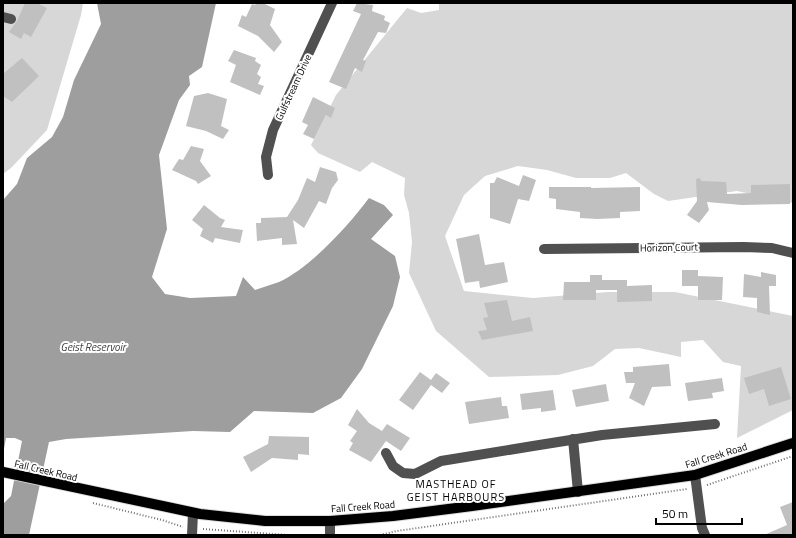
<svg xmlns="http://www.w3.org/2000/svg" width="796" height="538" font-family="'Titillium Web',sans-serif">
  <rect width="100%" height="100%" fill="#fff"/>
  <g fill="#d7d7d7">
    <polygon points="3,3 83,3 81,15 47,130 11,168 3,174"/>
    <polygon points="439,3 793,3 793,203 737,191 668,201 654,194 626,173 610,178 576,178 547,170 518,166 485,176 464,195 445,236 464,291 533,298 608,292 675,292 793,316 793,410 737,438 741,366 723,362 703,340 681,342 681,357 639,348 615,349 593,366 558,375 489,377 436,331 409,273 412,242 409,213 404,195 405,178 372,162 360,172 318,153 311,145 336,95 407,8 421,13 439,10"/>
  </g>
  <path fill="#9e9e9e" d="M 97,3 L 216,3 L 202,67 L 189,76 L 190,85 L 179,100 L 159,155 L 167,229 L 152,277 L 165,294 L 190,298 L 236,296 L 243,277 L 255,290 C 263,287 271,285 279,282 C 310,268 349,225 369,198 L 384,205 L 393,215 L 371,239 L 395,256 L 400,277 L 393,306 L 362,369 L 341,398 L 313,413 L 254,411 L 230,432 L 193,431 L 66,439 L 49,442 L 29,535 L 3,535 L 3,504 L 11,496 L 22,441 L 15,438 L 6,438 L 4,449 L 3,449 L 3,200 L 17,184 L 27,158 L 52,137 L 63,117 L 74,80 L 101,24 Z"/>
  <g fill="#c0c0c0">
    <polygon points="25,3 37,3 47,8 31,37 24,33 21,39 9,32 17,21"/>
    <polygon points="256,3 263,3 275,9 270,25 282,42 274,52 258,36 238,26 242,15 246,17 252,4 255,5"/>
    <polygon points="357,3 373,5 372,11 385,16 384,20 390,23 386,33 378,32 363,60 366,61 362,72 355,68 346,89 329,82 361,14 353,11"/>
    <polygon points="234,50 256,58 255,61 261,65 257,74 261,77 258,84 264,86 260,95 230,82 236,65 228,61"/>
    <polygon points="22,58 39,76 12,102 3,96 3,74"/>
    <polygon points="208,93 227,99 221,126 229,130 223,139 206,131 186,126 194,96"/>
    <polygon points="313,97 335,108 331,118 326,115 314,139 303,134 308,125 302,122"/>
    <polygon points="191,146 204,149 200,161 211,176 198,184 196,181 172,170 179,159 183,160"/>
    <polygon points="320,167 336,172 338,180 332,188 326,204 319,201 304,228 293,220 297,244 282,245 282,238 257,241 256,223 261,223 261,218 287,217 298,200 307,178 315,182"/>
    <polygon points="523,175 536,180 529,201 518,199 510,224 490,218 490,183 494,183 497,177 519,186"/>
    <polygon points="700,178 701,181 726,182 727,194 751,193 751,185 790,184 790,204 742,205 707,202 709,210 699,223 687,215 697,201 696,179"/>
    <polygon points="549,187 591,187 591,188 640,187 640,211 620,212 620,218 597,219 580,218 580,212 556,209 556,199 549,198"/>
    <polygon points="204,205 220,218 225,220 221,227 243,230 240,243 215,238 213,243 200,236 203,229 192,220"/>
    <polygon points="479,234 485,265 504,262 508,282 480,288 479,281 465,283 456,239"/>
    <polygon points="682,270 698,270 698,276 723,277 722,300 698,300 698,286 682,286"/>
    <polygon points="761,272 776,275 776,286 769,286 770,315 757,312 757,298 743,297 744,274 761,277"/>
    <polygon points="590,275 602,275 602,280 627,280 627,286 652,285 652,301 617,302 617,290 596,290 596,300 563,300 564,282 590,282"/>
    <polygon points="507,300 512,321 530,317 533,331 482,340 478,331 487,330 483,318 488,317 484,303"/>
    <polygon points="669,364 671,386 652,387 644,406 629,398 635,383 626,383 624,372 633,372 633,367"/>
    <polygon points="781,367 791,399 769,406 764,389 749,394 744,378"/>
    <polygon points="420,372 431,380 436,373 450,383 442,393 431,385 413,410 399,400"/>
    <polygon points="722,378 724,391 712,393 713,398 688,401 685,383"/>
    <polygon points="606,384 609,401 576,407 572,390"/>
    <polygon points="553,390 556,410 541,412 541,408 522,410 520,394"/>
    <polygon points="501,397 502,406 507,406 509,418 469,424 465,402"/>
    <polygon points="357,409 369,423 382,431 387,424 410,438 401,451 386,441 371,462 349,450 353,443 350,441 357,431 348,425"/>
    <polygon points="269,436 309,437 309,455 298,454 298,460 272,458 251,472 243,457 268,444"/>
    <polygon points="793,502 793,535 764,535 787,525 780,507"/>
  </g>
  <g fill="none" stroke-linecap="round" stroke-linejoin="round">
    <g stroke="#dbdbdb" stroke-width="12">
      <polyline id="major" points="3,472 200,514 265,521 330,521 393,516 472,506 695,475 793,443"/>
    </g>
    <g stroke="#727272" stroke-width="2" stroke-dasharray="1 2" stroke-linecap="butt">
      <polyline points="707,485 793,456"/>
      <polyline points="93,503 162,520 183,527"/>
      <polyline points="203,529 288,535"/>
      <polyline points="380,535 397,531 687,489"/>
    </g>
    <g stroke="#505050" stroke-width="10">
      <polyline points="3,17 11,19"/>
      <polyline points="268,175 266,157 273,130 332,3"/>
      <polyline points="544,249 744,247 772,248 793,253"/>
      <polyline points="573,439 578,492"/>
      <polyline points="386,453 393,466 403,473 415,474 441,461 533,446 602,435 715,424"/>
      <polyline points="695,475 702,528 705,535"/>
      <polyline points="330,521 330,535"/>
      <polyline points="192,535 193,513"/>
    </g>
    <use href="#major" stroke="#000" stroke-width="10"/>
  </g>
  <g text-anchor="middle" stroke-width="4" stroke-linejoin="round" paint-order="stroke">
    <g font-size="10" fill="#000" stroke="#fff">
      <text transform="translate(293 87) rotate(-65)" y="4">Gulfstream Drive</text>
      <text transform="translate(669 247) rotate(-1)" y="4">Horizon Court</text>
      <text transform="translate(716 455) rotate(-17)" y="4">Fall Creek Road</text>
      <text transform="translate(46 470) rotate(13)" y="4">Fall Creek Road</text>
      <text transform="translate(363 506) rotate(-4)" y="4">Fall Creek Road</text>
    </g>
    <g font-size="11" font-style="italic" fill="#3f3f3f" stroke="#fff">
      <text x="93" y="351">Geist Reservoir</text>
    </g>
    <g font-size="11" letter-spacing="1" fill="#000" stroke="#fff">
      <text x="456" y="488">MASTHEAD OF<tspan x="456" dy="13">GEIST HARBOURS</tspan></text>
    </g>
  </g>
  <rect width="796" height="538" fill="none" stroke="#000000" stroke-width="8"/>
  <path d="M656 518v6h86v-6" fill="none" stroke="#000000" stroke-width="2"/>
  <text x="662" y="518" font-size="12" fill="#000000" stroke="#ffffff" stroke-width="3" paint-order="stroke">50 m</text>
</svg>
